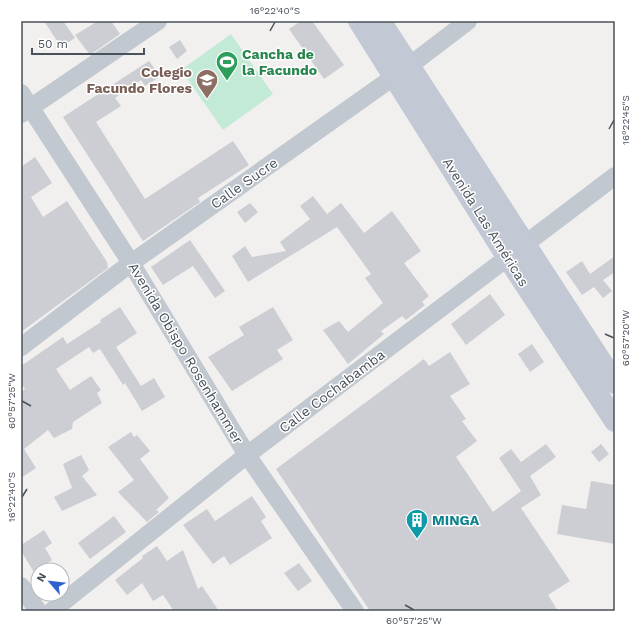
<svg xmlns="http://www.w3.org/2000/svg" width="636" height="632" font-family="'Work Sans',sans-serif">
  <rect width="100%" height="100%" fill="#f1f0ef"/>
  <polygon fill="#c3ead6" points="231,34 273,94 223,130 181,70"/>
  <g fill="#cdced3">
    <polygon points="44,21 63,21 75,38 61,47"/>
    <polygon points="98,21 111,21 120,34 90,55 75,35"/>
    <polygon points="301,21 312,21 344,65 324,79 289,29"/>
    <polygon points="180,40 187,51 177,59 169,47"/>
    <polygon points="149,61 157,72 155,74 158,78 145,86 141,80 115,98 121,106 96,122 145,199 233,141 249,165 198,198 200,202 143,241 63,117"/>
    <polygon points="35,157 52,183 31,197 43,217 67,201 107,262 108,268 21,332 21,167"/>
    <polygon points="313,196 327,214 341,203 364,233 392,211 421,251 404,263 429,296 422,302 425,305 406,320 402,316 381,331 384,334 348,364 323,330 339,321 348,332 383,303 365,278 371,274 337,227 248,282 232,256 245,246 252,257 286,251 280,242 310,219 300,206"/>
    <polygon points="250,203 258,212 245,223 237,212"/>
    <polygon points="190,240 225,291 215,298 193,266 163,285 151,267"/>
    <polygon points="615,256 615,272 603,280 612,291 603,298 594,287 582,295 566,272 582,261 590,274"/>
    <polygon points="490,294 505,315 466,345 451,324"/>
    <polygon points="120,307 137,333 116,347 141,386 154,378 165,397 142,411 125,383 123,385 100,349 93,353 89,347 56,369 70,390 91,376 101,390 97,393 102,403 73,422 72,429 54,438 48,430 24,449 36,468 21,478 21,393 25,389 21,383 21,366 63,337 67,344 101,322 100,320"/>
    <polygon points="273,307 293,340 277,350 283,359 232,391 208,357 244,335 239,327"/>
    <polygon points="532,344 544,362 530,372 518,354"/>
    <polygon points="450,352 470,384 450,396 466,419 462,421 477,441 456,457 493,512 521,491 499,458 511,449 521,462 546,444 556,457 530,476 541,495 521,508 570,581 548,595 558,611 370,611 276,469 424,359 429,366"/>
    <polygon points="131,432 134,437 137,435 150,451 140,459 169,498 156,510 159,512 147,522 118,492 134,480 108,447"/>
    <polygon points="601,444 609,454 599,462 591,452"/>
    <polygon points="81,455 89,470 82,476 97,495 62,511 54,497 72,488 63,464"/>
    <polygon points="591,481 615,485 615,544 557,534 562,505 586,509"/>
    <polygon points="252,496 266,517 261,521 272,538 230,565 224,556 213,564 183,525 207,509 215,521"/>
    <polygon points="114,516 126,532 90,559 78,543"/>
    <polygon points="44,530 52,543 45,548 52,560 34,572 21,551 21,545"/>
    <polygon points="157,546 167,561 183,550 198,589 202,586 219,611 174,611 163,595 153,601 142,583 127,595 115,580 143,558 142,556"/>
    <polygon points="299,563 312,581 298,591 284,573"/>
  </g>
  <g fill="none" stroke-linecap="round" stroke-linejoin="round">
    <g stroke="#c1c8cf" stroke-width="18">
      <polyline points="21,93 131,263 247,455 355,611"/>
      <polyline points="21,114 158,21"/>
      <polyline points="21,347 131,263 409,66 468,21"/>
      <polyline points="21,586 38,611"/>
      <polyline points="52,611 247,455 615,176"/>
    </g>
    <g stroke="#c2c9d4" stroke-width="22">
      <polyline points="359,21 508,258 615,421"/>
      <polyline points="380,21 615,383"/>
    </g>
  </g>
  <path fill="none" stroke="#49515a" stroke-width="1.5" d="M 270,31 L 275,22M 609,129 L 614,120M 605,334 L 614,338M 22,401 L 31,406M 22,497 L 27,489M 405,605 L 414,610"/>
  <defs>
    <g id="stadium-pin" transform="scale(1.15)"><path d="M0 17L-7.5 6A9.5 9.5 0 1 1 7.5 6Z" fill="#2e9e5b" stroke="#fff"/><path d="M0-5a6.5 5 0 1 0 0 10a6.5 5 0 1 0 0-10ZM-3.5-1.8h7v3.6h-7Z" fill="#fff"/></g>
    <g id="school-pin" transform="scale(1.15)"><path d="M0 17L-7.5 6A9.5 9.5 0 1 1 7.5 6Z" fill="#8d6e63" stroke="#fff"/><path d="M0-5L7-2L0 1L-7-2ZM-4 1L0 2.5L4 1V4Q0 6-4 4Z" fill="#fff"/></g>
    <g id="building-pin" transform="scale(1.15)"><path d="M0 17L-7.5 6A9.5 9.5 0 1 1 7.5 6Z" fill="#0f9aa8" stroke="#fff"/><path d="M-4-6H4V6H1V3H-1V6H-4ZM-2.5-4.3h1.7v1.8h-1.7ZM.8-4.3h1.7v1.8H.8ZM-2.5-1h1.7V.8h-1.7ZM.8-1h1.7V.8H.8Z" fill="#fff"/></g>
  </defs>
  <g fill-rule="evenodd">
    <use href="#stadium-pin" x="227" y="62"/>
    <use href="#school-pin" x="207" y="80"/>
    <use href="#building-pin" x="417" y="520"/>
  </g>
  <g text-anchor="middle" stroke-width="3" stroke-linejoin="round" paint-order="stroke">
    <g font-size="14" font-weight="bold" fill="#27864d" stroke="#fff" text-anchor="start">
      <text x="242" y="59">Cancha de<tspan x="242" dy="16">la Facundo</tspan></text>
    </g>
    <g font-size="14" font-weight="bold" fill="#785e54" stroke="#fff" text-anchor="end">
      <text x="192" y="77">Colegio<tspan x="192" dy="16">Facundo Flores</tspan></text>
    </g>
    <g font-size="14" fill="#49515a" stroke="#fff">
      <text transform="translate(244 183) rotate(-35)" y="5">Calle Sucre</text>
      <text transform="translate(486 222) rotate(58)" y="5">Avenida Las Américas</text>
      <text transform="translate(186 353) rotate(59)" y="5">Avenida Obispo Rosenhammer</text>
      <text transform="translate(332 391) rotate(-37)" y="5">Calle Cochabamba</text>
    </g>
    <g font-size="14" font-weight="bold" fill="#0d838f" stroke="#fff" text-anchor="start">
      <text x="432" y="525">MINGA</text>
    </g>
  </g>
  <rect width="636" height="632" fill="none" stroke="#ffffff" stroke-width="44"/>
  <g transform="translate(50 582) rotate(298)"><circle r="19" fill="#ffffff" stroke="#b6b9bd"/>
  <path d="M0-3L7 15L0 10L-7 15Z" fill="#2e63cd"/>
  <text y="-6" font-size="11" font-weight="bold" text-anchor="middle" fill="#49515a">N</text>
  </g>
  <path d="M32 48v6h112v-6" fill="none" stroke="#49515a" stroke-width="2"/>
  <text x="38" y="48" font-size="12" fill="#49515a" stroke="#ffffff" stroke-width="3" paint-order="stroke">50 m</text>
  <rect x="22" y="22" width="592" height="588" fill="none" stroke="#49515a" stroke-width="1.5"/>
  <g font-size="10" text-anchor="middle" fill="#49515a">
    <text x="275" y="14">16°22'40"S</text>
    <text transform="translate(625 120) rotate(-90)" y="4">16°22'45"S</text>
    <text transform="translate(625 338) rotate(-90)" y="4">60°57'20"W</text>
    <text transform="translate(11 401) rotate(-90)" y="4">60°57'25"W</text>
    <text transform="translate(11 497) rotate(-90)" y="4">16°22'40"S</text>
    <text x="414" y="624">60°57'25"W</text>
  </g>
</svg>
